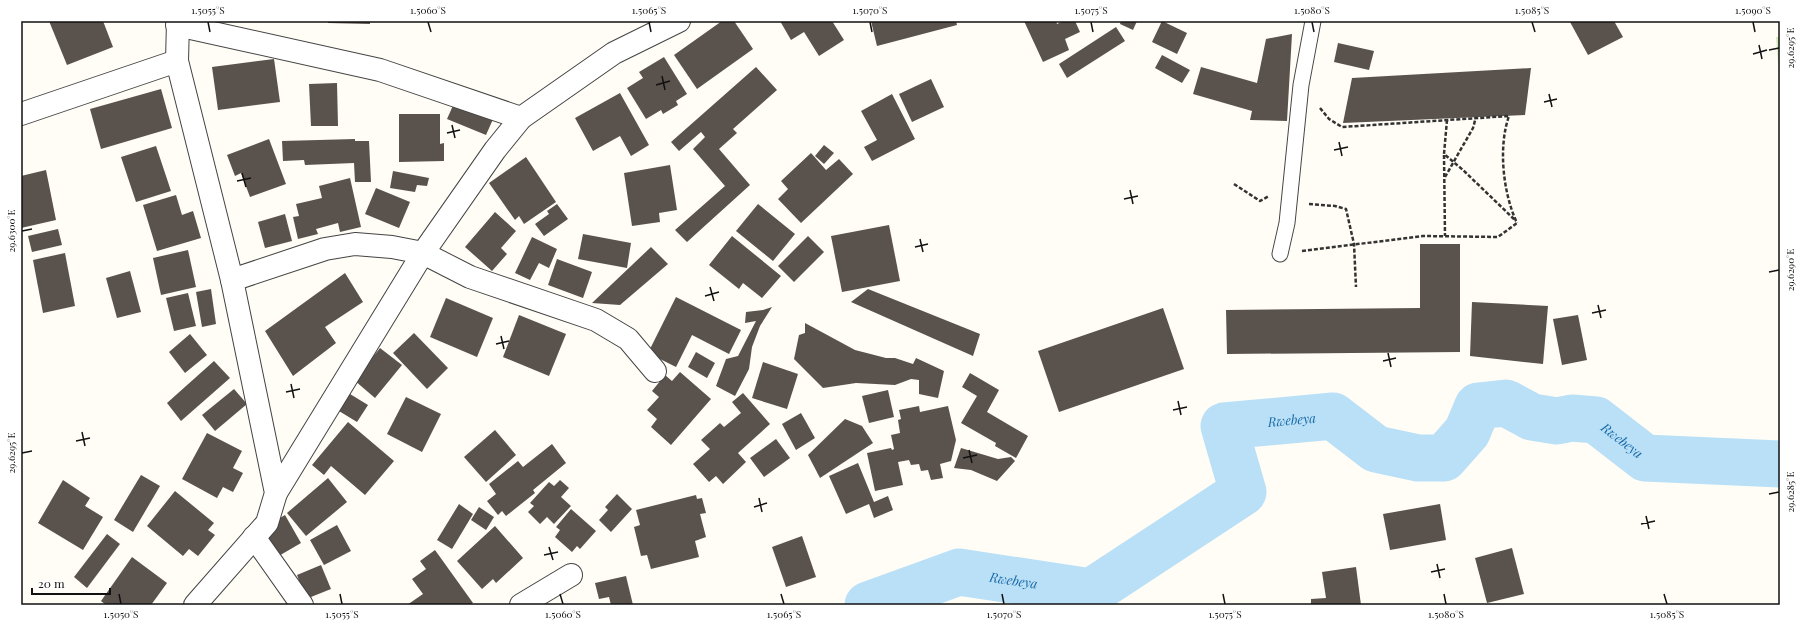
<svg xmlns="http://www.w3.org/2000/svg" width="1801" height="626" font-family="'Playfair Display',serif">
  <rect width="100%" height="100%" fill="#fffdf5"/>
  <polygon fill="#d5ebbd" points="1776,37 1780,37 1780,87"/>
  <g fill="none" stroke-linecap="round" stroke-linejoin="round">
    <path stroke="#b9e0f7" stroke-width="47" id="s1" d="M 868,605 L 959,572 L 1091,592 L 1243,492 L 1224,426 L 1333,416 L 1376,449 L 1418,458 L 1444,458 L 1467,432 L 1478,406 L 1506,403 L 1532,417 L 1557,421 L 1572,418 L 1596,420 L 1645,458 L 1780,464"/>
  </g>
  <g fill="#5a524d">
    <polygon points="49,21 103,21 113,47 67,65"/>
    <polygon points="328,21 370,21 370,24 328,23"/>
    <polygon points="722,21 734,21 753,49 697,89 674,55"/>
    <polygon points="780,21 832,21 844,40 819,56 804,32 791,40"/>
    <polygon points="871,21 956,21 957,25 877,46"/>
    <polygon points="1024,21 1056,21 1057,24 1063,21 1075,21 1080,32 1065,39 1069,50 1043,62"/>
    <polygon points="1121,21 1137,21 1133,30 1120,24"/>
    <polygon points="1162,21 1187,33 1177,54 1152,42"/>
    <polygon points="1573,21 1614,21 1623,37 1588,55 1570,22"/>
    <polygon points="1116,27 1125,41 1067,78 1059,64"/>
    <polygon points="1292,34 1287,121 1250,120 1252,111 1193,94 1201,67 1257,83 1266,39"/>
    <polygon points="1338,43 1374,51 1369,70 1334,62"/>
    <polygon points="1162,55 1190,70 1182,83 1155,68"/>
    <polygon points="664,57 687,94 676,101 678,105 663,114 661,110 646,119 627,88 643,78 639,72"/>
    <polygon points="274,59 280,102 218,110 212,67"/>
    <polygon points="756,67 777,90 733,129 737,133 719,149 750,185 687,242 675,230 725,186 693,149 705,137 701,132 679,151 671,142"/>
    <polygon points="1531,68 1525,115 1343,123 1352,78"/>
    <polygon points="931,79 944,107 912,122 899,94"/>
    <polygon points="337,83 338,126 311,126 309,84"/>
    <polygon points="161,89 172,128 101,149 90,109"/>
    <polygon points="620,93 649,145 631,156 620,136 593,151 575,118"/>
    <polygon points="892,94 915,139 872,161 864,147 877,140 861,111"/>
    <polygon points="455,101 494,117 486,135 447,119"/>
    <polygon points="399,114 440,114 440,144 444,143 444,161 399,162"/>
    <polygon points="269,139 286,184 250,197 241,173 235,176 227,155"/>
    <polygon points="355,139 355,141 369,141 371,182 355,182 354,163 305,165 304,160 283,161 282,141"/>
    <polygon points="824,145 834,153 824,164 815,156"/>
    <polygon points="156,146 171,191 136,202 121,157"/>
    <polygon points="811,153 826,170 839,159 853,174 801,223 778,199 788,189 781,181"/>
    <polygon points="526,157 556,202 524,224 519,216 515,220 489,183"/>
    <polygon points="670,165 677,210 659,213 660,222 632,226 624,173"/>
    <polygon points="46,170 56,220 21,228 21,176"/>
    <polygon points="393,171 429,178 427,186 417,185 415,192 390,188"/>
    <polygon points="350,178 361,227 340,232 338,223 316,229 318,234 298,239 293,217 299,216 296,204 322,198 319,186"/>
    <polygon points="376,188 410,202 399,228 365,214"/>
    <polygon points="176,195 182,215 193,211 201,238 157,251 143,205"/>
    <polygon points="557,204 568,219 544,236 535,224 549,214 547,211"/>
    <polygon points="758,204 795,234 773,261 736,231"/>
    <polygon points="495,212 516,231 501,248 507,254 492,271 465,247"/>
    <polygon points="285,214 292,241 265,248 258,222"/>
    <polygon points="889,225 900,281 842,292 831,236"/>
    <polygon points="58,229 62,245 32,252 28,236"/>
    <polygon points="583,234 631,243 627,268 578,259"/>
    <polygon points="732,236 781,276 762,298 743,283 739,289 709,265"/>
    <polygon points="808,236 824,252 794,282 778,266"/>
    <polygon points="532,237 557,249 549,268 539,263 530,280 515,273"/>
    <polygon points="1420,244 1460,244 1460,352 1227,354 1226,310 1420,308"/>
    <polygon points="651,247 668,264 620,305 592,303"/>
    <polygon points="188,250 196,287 161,295 153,258"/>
    <polygon points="65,253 75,306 43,313 33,260"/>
    <polygon points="557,259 592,272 583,298 548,285"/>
    <polygon points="130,271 141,312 117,318 106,278"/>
    <polygon points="345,273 363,302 325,327 336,343 293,376 265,331"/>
    <polygon points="211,289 216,324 202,327 196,292"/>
    <polygon points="868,289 980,334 973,356 851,302"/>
    <polygon points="188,293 196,326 174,331 166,298"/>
    <polygon points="676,297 741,330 729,354 692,335 676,367 648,353"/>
    <polygon points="446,298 493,318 477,357 430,337"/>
    <polygon points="1472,302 1548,306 1543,364 1470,356"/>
    <polygon points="772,307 760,326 752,347 749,369 735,396 716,386 726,359 738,356 756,321 745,323 746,312 763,310"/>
    <polygon points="1163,308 1184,369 1059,412 1038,351"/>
    <polygon points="519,315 566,334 549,376 503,357"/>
    <polygon points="1578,315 1587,360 1562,365 1553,319"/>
    <polygon points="805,323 855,350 886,358 895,358 913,364 916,358 944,371 938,398 919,394 919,380 911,379 895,385 856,383 823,388 794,359 799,335 805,333"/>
    <polygon points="414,333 448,368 427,389 393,353"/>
    <polygon points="190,334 207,355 185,373 169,352"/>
    <polygon points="380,348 402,365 375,398 354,380"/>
    <polygon points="696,352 715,363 707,378 688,367"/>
    <polygon points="214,361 230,378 181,421 167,403"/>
    <polygon points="763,362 798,374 787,409 752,398"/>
    <polygon points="680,372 711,399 671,445 651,427 657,419 647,410 659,397 652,391 665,375 672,381"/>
    <polygon points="970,373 999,390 987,412 1028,436 1016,458 995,446 996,443 961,423 977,396 962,387"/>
    <polygon points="234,389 247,404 215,431 202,415"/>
    <polygon points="888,390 894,417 869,423 862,396"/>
    <polygon points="743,393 770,424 738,453 746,462 723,484 716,476 709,482 693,464 710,449 701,440 720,423 724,427 741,413 732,402"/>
    <polygon points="350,394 368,405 357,422 339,411"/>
    <polygon points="406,397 441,414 422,452 387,434"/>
    <polygon points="919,406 920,412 948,406 956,440 951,461 940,464 943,478 931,480 928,470 921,471 919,464 911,465 909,460 898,462 903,485 875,491 867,453 891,448 892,450 894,449 891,435 900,433 898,420 901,419 899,410"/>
    <polygon points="801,413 815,438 796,450 782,424"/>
    <polygon points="845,419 862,426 873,443 820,478 808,455"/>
    <polygon points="348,422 394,461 365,495 331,466 324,475 312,465"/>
    <polygon points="495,430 516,455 486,482 464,457"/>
    <polygon points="207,433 242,451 233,468 243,473 233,492 223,487 217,498 182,479"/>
    <polygon points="776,439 790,458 764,477 750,458"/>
    <polygon points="552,444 566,463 533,490 535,493 506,516 502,511 498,515 487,501 496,494 489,484 518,461 523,467"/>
    <polygon points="961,448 998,459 1011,457 1015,461 997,481 971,470 954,468"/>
    <polygon points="858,463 874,502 888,496 893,510 874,518 869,504 846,514 829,476"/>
    <polygon points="141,475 160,486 133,532 114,520"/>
    <polygon points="328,478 347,502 306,536 287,513"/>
    <polygon points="63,480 90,498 85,506 103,517 83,550 38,523"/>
    <polygon points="560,480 569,488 561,497 571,506 554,524 547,517 540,524 528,512 534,506 530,503 549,482 554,486"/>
    <polygon points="175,491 214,523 208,530 215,535 198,556 189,549 183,556 147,526"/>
    <polygon points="617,494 632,509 611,532 599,520 608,510 605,507"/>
    <polygon points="696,495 697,499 702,498 706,513 700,514 706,537 695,541 699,557 651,569 647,555 641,556 634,527 640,525 636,510"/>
    <polygon points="459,504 473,514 452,549 437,540"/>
    <polygon points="1440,504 1446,540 1390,550 1383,514"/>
    <polygon points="479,507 494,517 486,530 471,520"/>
    <polygon points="571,509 596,531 580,549 577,546 572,552 555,537 560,530 556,527"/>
    <polygon points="285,515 301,543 277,557 264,536 278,527 275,521"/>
    <polygon points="337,525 351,551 324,565 310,540"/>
    <polygon points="495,526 523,558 496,583 493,579 482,589 457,561"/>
    <polygon points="107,534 120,544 87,588 74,577"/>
    <polygon points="802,536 816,577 786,587 772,547"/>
    <polygon points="1512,548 1524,594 1487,603 1475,558"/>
    <polygon points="435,550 473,603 470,605 407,605 423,594 412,579 426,569 420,561"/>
    <polygon points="132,557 167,583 151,605 106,605 101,601"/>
    <polygon points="321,565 331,589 306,599 297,575"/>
    <polygon points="1356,567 1361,605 1311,605 1311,599 1326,598 1322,572"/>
    <polygon points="626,576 633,605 611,605 609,597 599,599 595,583"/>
  </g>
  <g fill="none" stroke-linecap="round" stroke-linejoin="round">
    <g stroke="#444" stroke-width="17">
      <polyline id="service" points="1280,254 1287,223 1301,85 1313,21"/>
    </g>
    <g stroke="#444" stroke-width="24">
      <g id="minor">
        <polyline points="178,21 177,61 232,280 276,493 267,523 195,605"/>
        <polyline points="177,25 380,70 521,118"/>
        <polyline points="21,114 177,61"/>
        <polyline points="232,280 325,249 355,244 392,247 423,253 470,277 596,320 628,339 655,371"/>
        <polyline points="276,493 423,253 495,150 521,118 614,53 679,21"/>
        <polyline points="254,537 302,605"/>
        <polyline points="521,605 571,575"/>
      </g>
    </g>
    <g stroke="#333" stroke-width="2.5" stroke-dasharray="4 2" stroke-linecap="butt">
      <path d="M 1320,108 L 1329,119 L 1342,127 L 1509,116 C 1498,147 1503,193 1517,223"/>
      <polyline points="1447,120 1444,154 1463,170 1516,221"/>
      <polyline points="1444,155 1445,236"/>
      <polyline points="1445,177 1473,128 1476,117"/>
      <polyline points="1234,184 1260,201 1269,196"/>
      <polyline points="1309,204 1335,206 1346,209 1354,244 1356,287"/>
      <polyline points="1302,251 1423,236 1498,237 1517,223"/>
    </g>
    <use href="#service" stroke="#fff" stroke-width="15"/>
    <use href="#minor" stroke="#fff" stroke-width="22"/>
  </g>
  <path fill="none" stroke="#111" stroke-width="1.5" d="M 208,22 L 210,32M 428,22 L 431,32M 649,22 L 651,32M 870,22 L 872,32M 1091,22 L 1093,32M 1312,22 L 1314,32M 1532,22 L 1535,32M 1753,22 L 1755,32M 1759,45 L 1762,59M 1769,50 L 1779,48M 1753,54 L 1767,50M 662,76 L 665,90M 656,85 L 670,81M 1549,94 L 1552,107M 1544,102 L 1557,99M 452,125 L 455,138M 447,133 L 460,130M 1339,142 L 1342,156M 1334,150 L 1348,147M 242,173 L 246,187M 237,181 L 251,178M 1130,190 L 1133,204M 1124,199 L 1138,196M 22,231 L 32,229M 920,239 L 923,252M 915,247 L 928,244M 1769,272 L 1779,270M 710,287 L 714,301M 705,296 L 719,292M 1598,305 L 1601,318M 1592,313 L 1606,310M 501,336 L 504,349M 496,344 L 509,341M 1388,353 L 1391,367M 1383,361 L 1396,358M 291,384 L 294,398M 286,392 L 300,389M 1178,401 L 1181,415M 1173,410 L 1187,407M 82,432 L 85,446M 76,441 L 90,438M 969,450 L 972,463M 22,453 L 32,451M 963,458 L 977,455M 1769,494 L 1779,492M 759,498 L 762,512M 754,507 L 767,503M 1646,516 L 1649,529M 1641,524 L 1655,521M 549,547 L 553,560M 544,555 L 558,552M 1437,564 L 1440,578M 1431,572 L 1445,569M 119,594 L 121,604M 340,594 L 342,604M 560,594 L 563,604M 781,594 L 784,604M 1002,594 L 1004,604M 1223,594 L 1225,604M 1444,594 L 1446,604M 1664,594 L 1667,604"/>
  <g text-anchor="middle" stroke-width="4" stroke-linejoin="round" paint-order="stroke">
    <g font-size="13" font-style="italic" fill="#1768a6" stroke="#fff">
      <text dy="5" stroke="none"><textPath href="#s1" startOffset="549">Rwebeya</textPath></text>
      <text dy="5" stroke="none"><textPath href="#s1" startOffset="932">Rwebeya</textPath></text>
      <text dy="5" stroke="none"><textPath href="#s1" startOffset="152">Rwebeya</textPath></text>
    </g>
  </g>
  <rect width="1801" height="626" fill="none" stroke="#ffffff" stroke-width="44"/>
  <path d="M32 588v6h78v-6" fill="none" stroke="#111111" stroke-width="2"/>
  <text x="38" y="588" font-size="12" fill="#111111" stroke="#ffffff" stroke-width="3" paint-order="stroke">20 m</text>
  <rect x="22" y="22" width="1757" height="582" fill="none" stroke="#111" stroke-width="1.5"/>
  <g font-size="10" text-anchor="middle" fill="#111">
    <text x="208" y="14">1.5055°S</text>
    <text x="428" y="14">1.5060°S</text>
    <text x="649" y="14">1.5065°S</text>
    <text x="870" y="14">1.5070°S</text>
    <text x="1091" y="14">1.5075°S</text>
    <text x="1312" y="14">1.5080°S</text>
    <text x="1532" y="14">1.5085°S</text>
    <text x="1753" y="14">1.5090°S</text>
    <text transform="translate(1790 48) rotate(-90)" y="4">29.6295°E</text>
    <text transform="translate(11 231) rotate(-90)" y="4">29.6300°E</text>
    <text transform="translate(1790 270) rotate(-90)" y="4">29.6290°E</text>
    <text transform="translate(11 453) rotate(-90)" y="4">29.6295°E</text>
    <text transform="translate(1790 492) rotate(-90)" y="4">29.6285°E</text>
    <text x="121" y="618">1.5050°S</text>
    <text x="342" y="618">1.5055°S</text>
    <text x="563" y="618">1.5060°S</text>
    <text x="784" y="618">1.5065°S</text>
    <text x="1004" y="618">1.5070°S</text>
    <text x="1225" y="618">1.5075°S</text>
    <text x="1446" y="618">1.5080°S</text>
    <text x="1667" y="618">1.5085°S</text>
  </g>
</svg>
